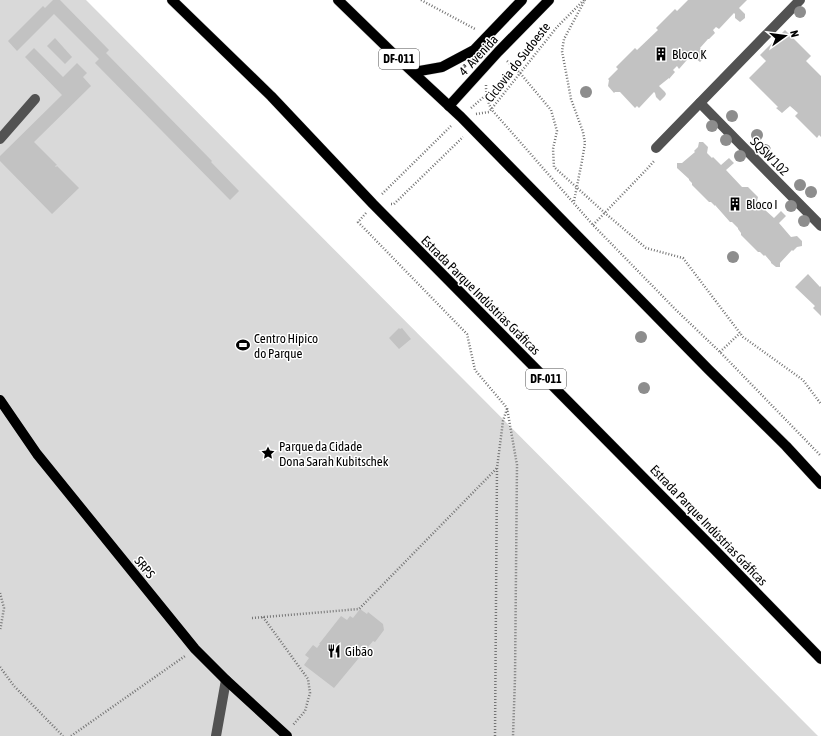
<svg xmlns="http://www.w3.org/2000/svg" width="821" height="736" font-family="'Asap Condensed',sans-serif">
  <rect width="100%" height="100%" fill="#fff"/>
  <polygon fill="#d9d9d9" points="0,0 86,0 818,736 0,736"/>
  <g fill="#c2c2c2">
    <polygon points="53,0 60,0 109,50 106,53 212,161 211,162 239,191 230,200 95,63 99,59 54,14 17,51 8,41 43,6 45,8"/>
    <polygon points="688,0 747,0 739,8 745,14 745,18 740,22 735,18 735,14 734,13 719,29 716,27 713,30 715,33 709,39 708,39 700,48 705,53 705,57 700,62 695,58 695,53 693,53 679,69 677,66 673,70 675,72 669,79 669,78 659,86 665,92 666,94 665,96 660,101 656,97 655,93 654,92 639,108 637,106 635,108 620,92 615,92 614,93 608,86 609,80 608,79 618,69 616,67 635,48 637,50 658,30 656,28 675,9 677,11"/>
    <polygon points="785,30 811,56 806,61 821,76 821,137 819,135 817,138 795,116 798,113 790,106 782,113 776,108 778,107 749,78 766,61 760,55"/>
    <polygon points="55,38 72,57 65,64 47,46"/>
    <polygon points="34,48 63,77 77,63 87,73 83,77 91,86 34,142 57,165 55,166 56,167 57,166 79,188 52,214 0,161 0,156 62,95 25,57"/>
    <polygon points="699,142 703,142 708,147 707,153 712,158 713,157 721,165 729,158 734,163 726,170 742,187 748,187 758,197 757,201 756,202 774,218 781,211 786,216 779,223 791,237 797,236 802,241 802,246 797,247 793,251 792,250 780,263 780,267 776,267 771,263 771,262 765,255 764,256 760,252 758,252 741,235 741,233 738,229 738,228 732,222 730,222 715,205 715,206 711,202 709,202 692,185 692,183 689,180 689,179 677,168 677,163 682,163 695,152 694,151 698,147"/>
    <polygon points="808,274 820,287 821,286 821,316 813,308 815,306 795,287"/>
    <polygon points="399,328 400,329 402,328 411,339 399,349 389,338"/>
    <polygon points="360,609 367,614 368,612 383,624 384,630 375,642 373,641 334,688 304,665 309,658 305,655 313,645 317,648 320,644 319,644 341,616 347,620 350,616 353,618"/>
  </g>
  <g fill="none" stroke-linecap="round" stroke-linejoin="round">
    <g stroke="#dbdbdb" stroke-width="11">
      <g id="major">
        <polyline points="172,0 271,96 373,204 715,550 821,659"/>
        <polyline points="338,0 405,65 461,117 709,370 786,446 821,484"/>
        <polyline points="414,72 442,67 474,50 522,0"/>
        <polyline points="449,106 498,52 549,0"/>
        <polyline points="0,400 37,454 195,649 226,680 287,736"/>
      </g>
    </g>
    <g stroke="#747474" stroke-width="2.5" stroke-dasharray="1 2" stroke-linecap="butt">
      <polyline points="421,0 475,29"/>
      <polyline points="507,61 520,73 551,110 557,131 553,149 554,167 605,213 646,248 683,258 743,337 803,380 821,404"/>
      <path d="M 486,85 C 486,95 487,101 492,110 L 593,225 L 676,310 L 720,352 L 821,456"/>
      <polyline points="471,108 486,95"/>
      <polyline points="476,114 489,112 557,27 584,0"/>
      <polyline points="382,194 451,126"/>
      <polyline points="574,201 582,161 585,143 583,132 571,99 562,51 564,39 585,0"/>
      <polyline points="391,204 394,204 463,137"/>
      <polyline points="366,213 358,222 467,334 475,370 507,408 517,465 515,678 513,736"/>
      <polyline points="593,225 646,170 655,160"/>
      <polyline points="720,352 740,333"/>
      <polyline points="0,593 4,608 0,631"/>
      <polyline points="263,617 308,679 310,693 305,711 293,725"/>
      <polyline points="252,618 359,609 497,468"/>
      <polyline points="0,667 14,686 63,736"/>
      <polyline points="71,736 185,656"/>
      <polyline points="495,736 497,468 503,421 507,409"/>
    </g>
    <g stroke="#525252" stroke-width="10">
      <polyline points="700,103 821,226"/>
      <polyline points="0,139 35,99"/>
      <polyline points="656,148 800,0"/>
      <polyline points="216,736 226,680"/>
    </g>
    <use href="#major" stroke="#000" stroke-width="10"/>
  </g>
  <g fill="#8d8d8d">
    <circle cx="800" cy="12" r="6"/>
    <circle cx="586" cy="92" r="6"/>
    <circle cx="732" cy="116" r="6"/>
    <circle cx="712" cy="126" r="6"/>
    <circle cx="757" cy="135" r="6"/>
    <circle cx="726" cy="140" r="6"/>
    <circle cx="765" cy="150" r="6"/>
    <circle cx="740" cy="156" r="6"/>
    <circle cx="800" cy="185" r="6"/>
    <circle cx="811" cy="192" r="6"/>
    <circle cx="791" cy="206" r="6"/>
    <circle cx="804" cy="221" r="6"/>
    <circle cx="733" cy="257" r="6"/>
    <circle cx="641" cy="337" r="6"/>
    <circle cx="644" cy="388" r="6"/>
  </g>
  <defs>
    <g id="building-bare" transform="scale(1.08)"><path d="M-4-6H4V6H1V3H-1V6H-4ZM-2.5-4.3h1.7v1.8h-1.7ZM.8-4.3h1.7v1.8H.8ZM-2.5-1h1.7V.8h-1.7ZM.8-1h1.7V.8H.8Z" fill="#000" stroke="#fff" stroke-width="2.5" paint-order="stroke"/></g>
    <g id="stadium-bare" transform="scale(1.08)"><path d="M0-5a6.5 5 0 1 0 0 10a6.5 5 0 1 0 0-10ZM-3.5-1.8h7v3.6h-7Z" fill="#000" stroke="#fff" stroke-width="2.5" paint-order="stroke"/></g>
    <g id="sight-bare" transform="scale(1.08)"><path d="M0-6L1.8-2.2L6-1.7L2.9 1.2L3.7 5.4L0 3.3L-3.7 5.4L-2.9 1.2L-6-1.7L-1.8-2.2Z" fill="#000" stroke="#fff" stroke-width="2.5" paint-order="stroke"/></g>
    <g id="restaurant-bare" transform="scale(1.08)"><path d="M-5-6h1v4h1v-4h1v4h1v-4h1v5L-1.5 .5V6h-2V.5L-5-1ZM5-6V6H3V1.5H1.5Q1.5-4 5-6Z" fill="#000" stroke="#fff" stroke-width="2.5" paint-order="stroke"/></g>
  </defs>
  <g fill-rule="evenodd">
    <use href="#building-bare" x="661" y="54"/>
    <use href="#building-bare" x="735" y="204"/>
    <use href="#stadium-bare" x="243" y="345"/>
    <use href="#sight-bare" x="268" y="453"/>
    <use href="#restaurant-bare" x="334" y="651"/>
  </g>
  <g text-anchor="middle" stroke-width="3" stroke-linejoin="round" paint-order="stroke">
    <g fill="#fff" stroke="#4c4c4c" stroke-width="1">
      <rect x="379" y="49" width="40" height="20" rx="3"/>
      <rect x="526" y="369" width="40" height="20" rx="3"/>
    </g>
    <g font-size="12" font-weight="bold" fill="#000">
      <text x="399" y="63">DF-011</text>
      <text x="546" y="383">DF-011</text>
    </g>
    <g font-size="13" fill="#000" stroke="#fff" text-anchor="start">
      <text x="672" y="59">Bloco K</text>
      <text x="746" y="209">Bloco I</text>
      <text x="254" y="343">Centro Hípico<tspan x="254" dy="15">do Parque</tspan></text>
      <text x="279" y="451">Parque da Cidade<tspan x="279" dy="15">Dona Sarah Kubitschek</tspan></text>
      <text x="345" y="656">Gibão</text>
    </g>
    <g font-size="13" fill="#000" stroke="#fff">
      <text transform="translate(478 55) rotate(-47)" y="5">4ª Avenida</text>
      <text transform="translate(517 62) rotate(-52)" y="5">Ciclovia do Sudoeste</text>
      <text transform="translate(770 156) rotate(45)" y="5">SQSW 102</text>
      <text transform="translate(481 295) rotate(45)" y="5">Estrada Parque Indústrias Gráficas</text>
      <text transform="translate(709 525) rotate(46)" y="5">Estrada Parque Indústrias Gráficas</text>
      <text transform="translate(145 567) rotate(51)" y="5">SRPS</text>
    </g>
  </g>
  <g transform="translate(785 36) rotate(76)" stroke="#ffffff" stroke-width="3" paint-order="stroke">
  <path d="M0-3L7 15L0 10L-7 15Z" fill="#000000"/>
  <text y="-6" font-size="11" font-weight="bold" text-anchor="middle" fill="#000000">N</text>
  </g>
</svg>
